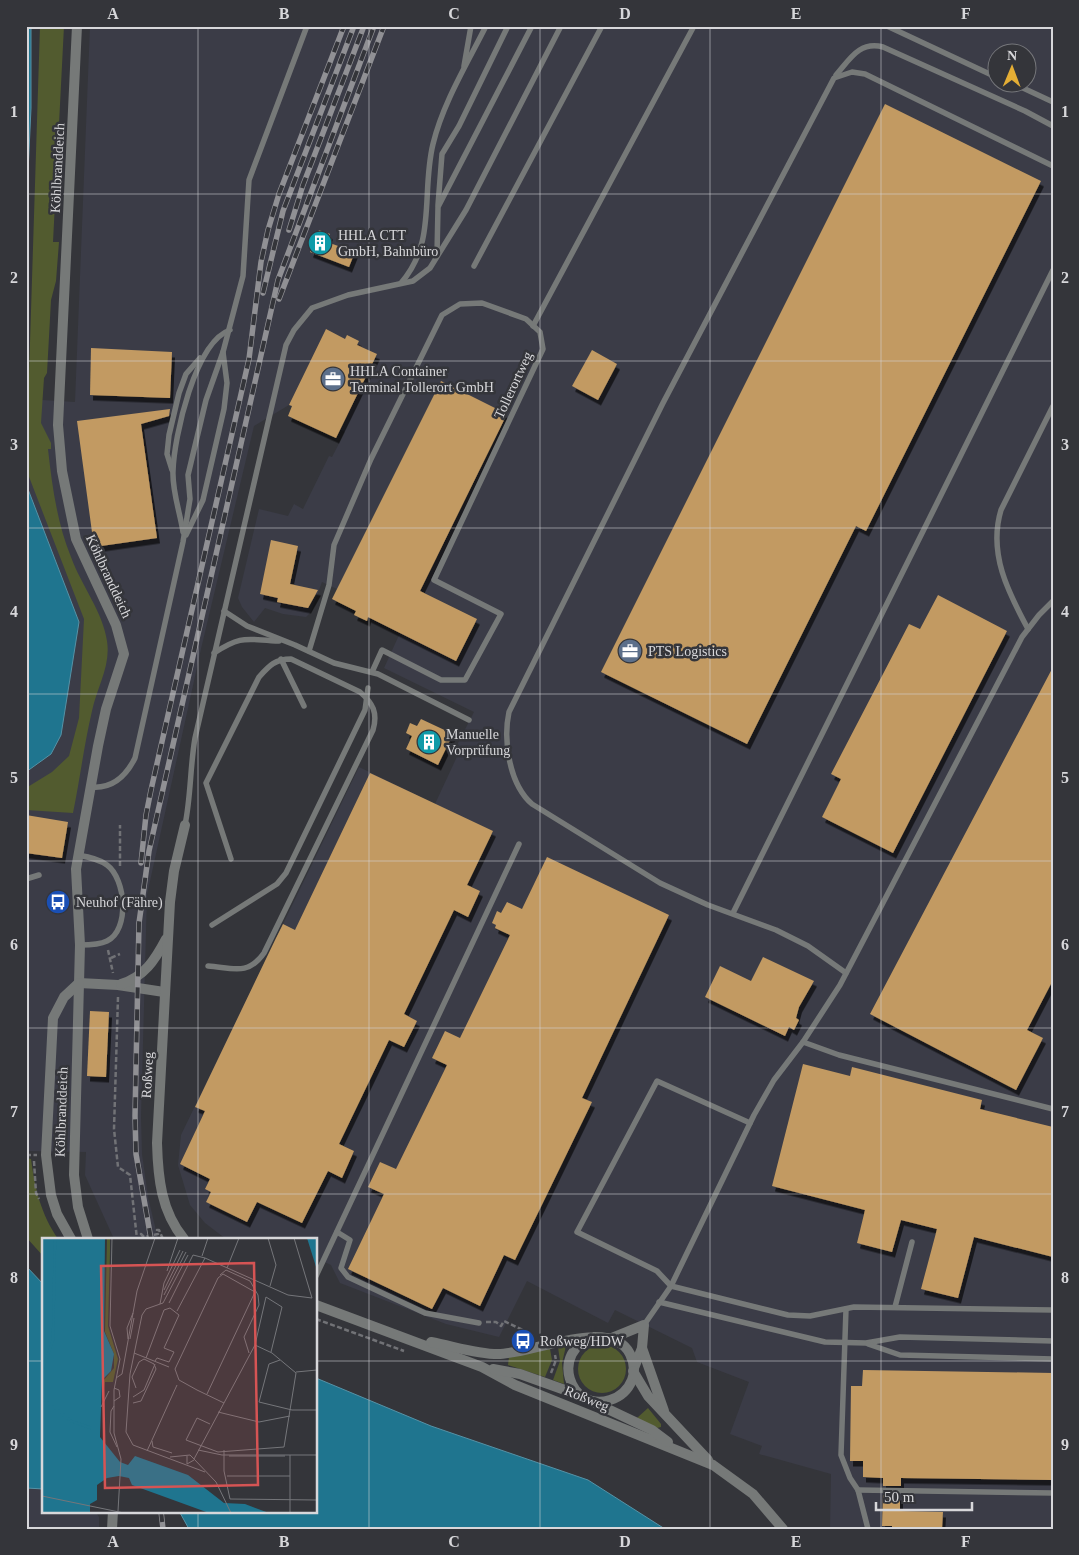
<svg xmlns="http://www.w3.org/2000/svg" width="1079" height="1555" font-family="Georgia,serif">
  <defs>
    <filter id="shadow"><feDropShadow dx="3" dy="5.5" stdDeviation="0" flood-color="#0009"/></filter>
  </defs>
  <rect width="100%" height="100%" fill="#34353a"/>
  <g fill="#3b3c47" fill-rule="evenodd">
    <path d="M 90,26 L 1053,26 L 1053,1529 L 830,1529 L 831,1474 L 759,1454 L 762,1446 L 730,1434 L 749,1382 L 697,1362 L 692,1348 L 615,1310 L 608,1323 L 527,1281 L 499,1337 L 446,1324 L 340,1283 L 331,1265 L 316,1258 L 316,1239 L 226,1239 L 205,1223 L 190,1205 L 178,1165 L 181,1135 L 359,767 L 435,804 L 461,748 L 457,745 L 474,712 L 384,668 L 400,633 L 369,618 L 367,621 L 354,615 L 356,611 L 332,599 L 337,589 L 322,582 L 311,612 L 306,617 L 283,614 L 265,608 L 254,622 L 242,607 L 238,598 L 259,509 L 288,516 L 294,504 L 303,509 L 329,456 L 332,457 L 345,432 L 289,405 L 254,426 L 201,649 L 147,895 L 141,1117 L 142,1154 L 148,1197 L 158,1239 L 114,1239 L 85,1175 L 86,1152 L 26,1151 L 26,772 L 40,763 L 79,622 L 26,484 L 26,399 L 75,402 ZM 996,52 L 1026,52 L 1026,82 L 996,82 Z"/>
    <polygon points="26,1488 44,1489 44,1511 95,1511 99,1517 99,1529 26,1529"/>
  </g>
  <g fill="#525b2f">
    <path d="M 40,26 L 64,26 L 53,242 L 59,242 L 56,281 L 51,300 L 47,373 L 44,378 L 41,423 L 51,443 L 51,449 L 48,449 C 52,485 57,523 71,557 C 81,585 103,612 107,641 C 111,666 97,687 92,711 C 84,745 80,779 73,813 L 26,810 L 26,788 L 52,772 L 69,756 L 79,718 L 84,619 L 26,469 Z"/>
    <path d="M 26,1158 L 31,1159 C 35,1189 41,1214 58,1239 L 44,1239 L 44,1257 L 26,1237 Z"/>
    <circle cx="602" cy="1369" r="24"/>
    <polygon points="566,1346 562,1363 564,1384 553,1380 560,1361 558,1347"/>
    <polygon points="550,1349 552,1360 545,1377 508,1365 509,1357"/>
    <polygon points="648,1408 661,1424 661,1427 657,1428 637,1418"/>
  </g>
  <g fill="#1f758f" stroke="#5692a6">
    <polygon points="26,26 31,26 31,108 26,215"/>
    <polygon points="26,484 79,622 61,735 51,754 26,772"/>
    <polygon points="26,1266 44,1285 44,1489 26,1488"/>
    <polygon points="316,1378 431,1426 588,1480 665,1529 189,1529 179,1511 316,1511"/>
  </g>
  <g fill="#c29a62" filter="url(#shadow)">
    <polygon points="885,104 1041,181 866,531 856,526 747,744 601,672"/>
    <polygon points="319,230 330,234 327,242 355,252 349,267 310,252"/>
    <polygon points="326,329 345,339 347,335 359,341 357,345 377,354 336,438 288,416 292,406 289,405"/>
    <polygon points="91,348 172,352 170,398 90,395"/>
    <polygon points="592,350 617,364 598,400 572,386"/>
    <polygon points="441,381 507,414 420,591 477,619 456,661 368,617 367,621 354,615 356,611 332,599"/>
    <polygon points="170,409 169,416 141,424 157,538 94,547 77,421"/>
    <polygon points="271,540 298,546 290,584 318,590 308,608 277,602 278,598 260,594"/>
    <polygon points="938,595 1007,631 893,853 822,817 841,779 831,774 909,624 920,629"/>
    <polygon points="1053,667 1053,980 1027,1030 1043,1038 1016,1090 870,1014"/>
    <polygon points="421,719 453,734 438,765 406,749 412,736 406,733 410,723 417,726"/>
    <polygon points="370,773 493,831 467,885 480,891 468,917 454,910 404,1014 417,1021 404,1047 389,1040 339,1144 354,1151 342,1178 328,1171 302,1223 257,1202 247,1222 206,1202 211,1192 205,1189 210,1179 180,1164 205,1111 195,1107 276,938 283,924 295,930"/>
    <polygon points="26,815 68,822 62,858 26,853"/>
    <polygon points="547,857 669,915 582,1098 592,1102 515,1260 504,1255 480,1306 443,1288 432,1309 348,1269 384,1194 368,1187 380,1162 396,1169 447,1065 432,1058 445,1031 460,1038 510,935 495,928 496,925 492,923 497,911 501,913 507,902 522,909"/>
    <polygon points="763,957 814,981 799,1007 796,1018 799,1020 794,1030 789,1027 785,1036 705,997 720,966 751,981"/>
    <polygon points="90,1011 109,1012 106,1077 87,1076"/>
    <polygon points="803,1064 850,1076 852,1067 982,1100 980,1109 1053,1127 1053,1257 974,1237 958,1298 921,1289 937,1229 901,1220 892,1252 857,1243 865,1210 772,1186"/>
    <polygon points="863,1370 1053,1373 1053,1480 901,1478 901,1486 883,1486 883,1478 863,1477 863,1461 850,1461 851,1386 862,1386"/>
    <polygon points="883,1495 900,1495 900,1511 943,1512 942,1529 892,1529 892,1526 882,1526"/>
  </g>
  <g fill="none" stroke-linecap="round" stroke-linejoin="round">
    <g stroke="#717276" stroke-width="2.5" stroke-dasharray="5 2.5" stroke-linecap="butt">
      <polyline points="120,866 120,825"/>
      <polyline points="108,950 113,973"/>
      <polyline points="111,958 120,954"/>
      <polyline points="118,997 114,1129 118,1167 130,1175 137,1239"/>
      <polyline points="26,1155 37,1155"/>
      <polyline points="34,1161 36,1193 39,1199"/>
      <polyline points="138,1239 142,1238 141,1234 144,1237 158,1234 157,1230 159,1230 163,1239"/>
      <polyline points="316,1319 404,1351"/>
      <polyline points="486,1322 496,1322 501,1326 504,1321 527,1332 529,1339"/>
      <polyline points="551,1373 556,1360 555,1355"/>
    </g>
    <g stroke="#767978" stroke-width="5.5">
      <polyline points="887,26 996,77"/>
      <polyline points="464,66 471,26"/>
      <path d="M 836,75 C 850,59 859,41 883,47 L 1025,111 L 1053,126"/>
      <polyline points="1010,82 1053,102"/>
      <polyline points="438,205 442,154 459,126 508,26"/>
      <polyline points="437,254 438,207 532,26"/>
      <polyline points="474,266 602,26"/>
      <path d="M 401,283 C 437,242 421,193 433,144 C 443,103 467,64 486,26"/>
      <polyline points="533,326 694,26"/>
      <polyline points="172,470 167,454 169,435 179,393 186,374 200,358"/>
      <path d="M 183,532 C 180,512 172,491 173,471 C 174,437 195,342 230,330"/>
      <polyline points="186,535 203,500 224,409 227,383 223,352"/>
      <polyline points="224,611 247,626 295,645 334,663 378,674 469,720"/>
      <path d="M 1028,629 C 1008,592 988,553 1001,510 L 1053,406"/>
      <polyline points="309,651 329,585 334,545 371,459 442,315 460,304 482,303 526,319 540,332 543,349 434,580 501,614 465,680 441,680 382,650 372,672"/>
      <path d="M 214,653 C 243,634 247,640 279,641"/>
      <polyline points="281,659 304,706"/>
      <path d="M 91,787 C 112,789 126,776 135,758 L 183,542 L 190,499 L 188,475 L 206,400 L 223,352 L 243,276 L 249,180 L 307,26"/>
      <path d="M 185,825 C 191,796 190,767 195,738 L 286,345 L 294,330 L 312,308 L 348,295 L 413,281 L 430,268 L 466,210 L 561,26"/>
      <path d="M 78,855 C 88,857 99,859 107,865 C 126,879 130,930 107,941 C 99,945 89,945 80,945"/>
      <polyline points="26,879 39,875"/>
      <polyline points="733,913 1053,270"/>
      <polyline points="212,925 277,884 286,873 365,710 368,688"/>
      <path d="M 208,966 C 233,968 248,976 264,953 L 373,730 C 378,713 373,703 360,692 L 291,659 C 275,659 269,666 259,677 L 206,783 L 231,859"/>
      <path d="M 846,973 L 808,946 L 776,930 L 708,905 L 660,883 L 532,804 C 509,784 503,740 509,712 L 663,403 L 834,78 L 852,72 L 865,74 L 1053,166"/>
      <polyline points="803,1042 839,1055 1053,1109"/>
      <polyline points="750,1123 657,1081 577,1232 657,1271 671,1286 788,1315 810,1316 854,1307 1053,1310"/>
      <polyline points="337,1232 350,1240 341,1268 348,1277 425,1313 479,1323"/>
      <polyline points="316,1276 519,844"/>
      <polyline points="659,1302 825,1342 866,1343 900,1337 1053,1341"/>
      <polyline points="895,1307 912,1242"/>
      <polyline points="846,1309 841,1455 850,1478 858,1490 868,1529"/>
      <polyline points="644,1325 671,1286 754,1115 774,1080 803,1042 840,985 1022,637 1039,615 1053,601"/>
      <polyline points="868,1344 900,1355 1053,1359"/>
      <polyline points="858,1490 1053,1493"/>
    </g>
    <g stroke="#767978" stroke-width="10">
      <polyline points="77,26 58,425 62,471 76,539 116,625 124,654 106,709 98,746 76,869 80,945 74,1175 78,1207 88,1239"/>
      <polyline points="79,983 118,985 164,992"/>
      <path d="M 121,984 C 144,977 155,960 166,939"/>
      <polyline points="71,1239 57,1214 51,1195 46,1155 53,1018 64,997 79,983"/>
      <path d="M 184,1239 C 161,1211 158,1178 157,1143 L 170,902 L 174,871 L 185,825"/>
      <polyline points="316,1305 482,1367 515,1385 713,1465 753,1494 783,1529"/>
      <polyline points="612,1338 644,1325 642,1348 634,1368"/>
      <path d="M 431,1342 C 453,1346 476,1354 498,1354 C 532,1354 611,1316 630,1354 C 634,1362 635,1372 632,1380 C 628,1390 620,1397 610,1400 C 569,1413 549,1350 594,1337"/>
      <polyline points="642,1348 664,1411"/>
      <polyline points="493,1369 520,1374 579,1395"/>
      <polyline points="633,1371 648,1396 708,1460"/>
      <polyline points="595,1403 652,1430 668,1442"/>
      <polyline points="112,1529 113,1511"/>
    </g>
    <g stroke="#909094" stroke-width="5.5">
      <g id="rail">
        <polyline points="289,230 303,185 364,26"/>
        <polyline points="263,293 283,211 354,26"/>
        <polyline points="279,299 384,26"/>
        <polyline points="141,863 146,815 151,790 249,359 261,262 268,230 279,194 344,26"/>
        <polyline points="151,1239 136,1154 135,1116 139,923 149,851 278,280 374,26"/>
        <polyline points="161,1511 163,1529"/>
      </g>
    </g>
    <use href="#rail" stroke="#34353a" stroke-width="4" stroke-dasharray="11" stroke-linecap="butt"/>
  </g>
  <path fill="none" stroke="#d7d7da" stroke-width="1" stroke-opacity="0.55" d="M 198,26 L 198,1239M 369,26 L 369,1529M 540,26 L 540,1529M 710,26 L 710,1529M 881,26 L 881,1529M 26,194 L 1053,194M 26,361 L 1053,361M 26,528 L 1053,528M 26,694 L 1053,694M 26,861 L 1053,861M 26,1028 L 1053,1028M 26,1194 L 1053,1194M 26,1361 L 44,1361M 316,1361 L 1053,1361M 198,1511 L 198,1529"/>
  <defs>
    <g id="building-disc" transform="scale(1.25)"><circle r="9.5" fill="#0f9aa8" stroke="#34353a"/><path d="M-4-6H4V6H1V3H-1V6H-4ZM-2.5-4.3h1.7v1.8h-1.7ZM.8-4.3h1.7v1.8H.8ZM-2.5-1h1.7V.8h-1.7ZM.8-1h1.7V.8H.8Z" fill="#fff"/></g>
    <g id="office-disc" transform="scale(1.25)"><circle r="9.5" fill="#5c6f8a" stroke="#34353a"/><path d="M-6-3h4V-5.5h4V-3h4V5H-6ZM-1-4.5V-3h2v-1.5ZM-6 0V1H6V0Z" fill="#fff"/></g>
    <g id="bus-disc" transform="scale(1.25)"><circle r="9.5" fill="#1a4fb4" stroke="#34353a"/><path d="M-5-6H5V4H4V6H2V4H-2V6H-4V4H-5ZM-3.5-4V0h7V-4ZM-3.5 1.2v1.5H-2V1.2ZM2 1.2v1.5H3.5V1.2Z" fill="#fff"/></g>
  </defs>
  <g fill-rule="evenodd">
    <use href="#building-disc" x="320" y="243"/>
    <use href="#office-disc" x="333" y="379"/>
    <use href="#office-disc" x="630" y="651"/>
    <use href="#building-disc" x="429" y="742"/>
    <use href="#bus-disc" x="58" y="902"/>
    <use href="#bus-disc" x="523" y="1341"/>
  </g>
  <g text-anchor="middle" stroke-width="5" stroke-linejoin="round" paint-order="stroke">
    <g font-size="14" fill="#d7d7da" stroke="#34353a">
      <text transform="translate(57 168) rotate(-87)" y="5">Köhlbranddeich</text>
      <text transform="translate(513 385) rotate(-65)" y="5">Tollerortweg</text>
      <text transform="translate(109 576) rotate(65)" y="5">Köhlbranddeich</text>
      <text transform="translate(147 1075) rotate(-87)" y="5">Roßweg</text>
      <text transform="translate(61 1112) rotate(-88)" y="5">Köhlbranddeich</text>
      <text transform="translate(587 1398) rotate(22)" y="5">Roßweg</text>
    </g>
    <g font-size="14" fill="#d7d7da" stroke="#34353a" text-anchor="start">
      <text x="338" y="240">HHLA CTT<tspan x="338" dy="16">GmbH, Bahnbüro</tspan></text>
      <text x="350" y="376">HHLA Container<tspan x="350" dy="16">Terminal Tollerort GmbH</tspan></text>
      <text x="648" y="656">PTS Logistics</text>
      <text x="446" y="739">Manuelle<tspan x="446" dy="16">Vorprüfung</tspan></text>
      <text x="76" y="907">Neuhof (Fähre)</text>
      <text x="540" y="1346">Roßweg/HDW</text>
    </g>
  </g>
  <g transform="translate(42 1238)">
    <rect width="275" height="275" fill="#34353a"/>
    <path d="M 65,0 L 68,0 L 68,15 L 66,88 L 76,121 L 71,144 L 63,144 L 60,163 L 61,143 L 72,130 L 72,116 L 63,94 Z" fill="#525b2f"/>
    <path d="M 0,0 L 63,0 L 62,93 L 72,116 L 69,133 L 60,142 L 58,199 L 78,224 L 86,227 L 93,218 L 146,237 L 182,265 L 203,266 L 227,275 L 167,275 L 90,247 L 87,240 L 77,238 L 65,240 L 55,247 L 55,262 L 48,266 L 48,275 L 0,275 ZM 265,0 L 275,0 L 275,32 Z" fill="#1f758f"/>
    <path fill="none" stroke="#1f758f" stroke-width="2.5" d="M 0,133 L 11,102 L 13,0M 0,160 L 29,183 L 49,190"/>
    <path fill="none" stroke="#75767a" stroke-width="1" d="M 70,0 L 68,88 L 78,121 L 72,152 L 72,195 L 79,221 L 76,273M 226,0 L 234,27 L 228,48M 146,17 L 121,65 L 104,71 L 100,77 L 88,136 L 84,194 L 91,207 L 163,234M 160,18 L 166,0M 163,20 L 246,57 L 270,60 L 252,0M 185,30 L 197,0M 125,33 L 136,0M 178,37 L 184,32 L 208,43 L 216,57 L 217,67 L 202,99 L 207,115M 122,52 L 141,13M 122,57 L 144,14M 127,65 L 151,17 L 163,20 L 135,73M 118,66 L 122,45 L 138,12M 86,101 L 85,90 L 91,75M 88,101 L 92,80M 92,115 L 127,129M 104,120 L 122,72 L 128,70 L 137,77 L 122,110 L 132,114 L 127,124 L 115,120 L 113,123M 238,122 L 227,126 L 217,164 L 250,172 L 275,172M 254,134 L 275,132M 74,140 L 80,136 L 95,53 L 113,0M 72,150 L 77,152 L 78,159 L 72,163M 165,156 L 213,54 L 181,36 L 176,40 L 133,131 L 137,142 L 155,152 L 182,165M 91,159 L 102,152 L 113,126M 91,165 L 99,163 L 114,131 L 112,126 L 102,121 L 97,124 L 90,139 L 94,150M 72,168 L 69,173 L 68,194 L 75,209M 59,169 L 67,153M 176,174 L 217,184 L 248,178M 168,186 L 155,180 L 144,202 L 176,214 L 242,209 L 254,135 L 230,115 L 213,107M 110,203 L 111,209 L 130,215M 156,212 L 180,217 L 275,217M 182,212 L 182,233 L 188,261 L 275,262M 105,213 L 135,147M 248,217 L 248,275M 145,218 L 145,226 L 152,222M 187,218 L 243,218M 128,219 L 148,217 L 152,221M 185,238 L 248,238M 0,258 L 82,275M 189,275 L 174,244 L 152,221 L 213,107 L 224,59 L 240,69 L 229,114"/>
    <path fill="#d65454" fill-opacity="0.15" stroke="#d65454" stroke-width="2.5" d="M 212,25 L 216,247 L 63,250 L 59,28 Z"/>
    <rect width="275" height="275" fill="none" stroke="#d7d7da" stroke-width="2.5"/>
  </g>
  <rect width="1079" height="1555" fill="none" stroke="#34353a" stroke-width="55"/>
  <g transform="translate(1012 68) rotate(1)"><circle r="24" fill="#34353a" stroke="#75767a"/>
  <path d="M0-4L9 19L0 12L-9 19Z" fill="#e4ae35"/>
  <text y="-8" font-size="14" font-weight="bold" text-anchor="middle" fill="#d7d7da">N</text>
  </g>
  <path d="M876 1502v8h96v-8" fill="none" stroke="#d7d7da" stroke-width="2.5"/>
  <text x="884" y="1502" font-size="15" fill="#d7d7da" stroke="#34353a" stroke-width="4" paint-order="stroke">50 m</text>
  <rect x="28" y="28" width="1024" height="1500" fill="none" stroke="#d7d7da" stroke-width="2"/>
  <g font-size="16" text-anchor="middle" font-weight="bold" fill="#d7d7da">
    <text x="113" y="19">A</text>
    <text x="284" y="19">B</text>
    <text x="454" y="19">C</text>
    <text x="625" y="19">D</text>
    <text x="796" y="19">E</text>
    <text x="966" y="19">F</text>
    <text x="14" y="117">1</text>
    <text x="1065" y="117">1</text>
    <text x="14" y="283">2</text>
    <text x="1065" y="283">2</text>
    <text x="14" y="450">3</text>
    <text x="1065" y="450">3</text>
    <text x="14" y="617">4</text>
    <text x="1065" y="617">4</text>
    <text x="14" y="783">5</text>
    <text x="1065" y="783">5</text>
    <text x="14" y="950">6</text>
    <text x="1065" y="950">6</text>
    <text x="14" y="1117">7</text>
    <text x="1065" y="1117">7</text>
    <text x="14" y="1283">8</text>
    <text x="1065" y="1283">8</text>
    <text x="14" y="1450">9</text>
    <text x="1065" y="1450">9</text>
    <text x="113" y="1547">A</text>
    <text x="284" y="1547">B</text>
    <text x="454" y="1547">C</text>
    <text x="625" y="1547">D</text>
    <text x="796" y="1547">E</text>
    <text x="966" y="1547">F</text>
  </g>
</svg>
